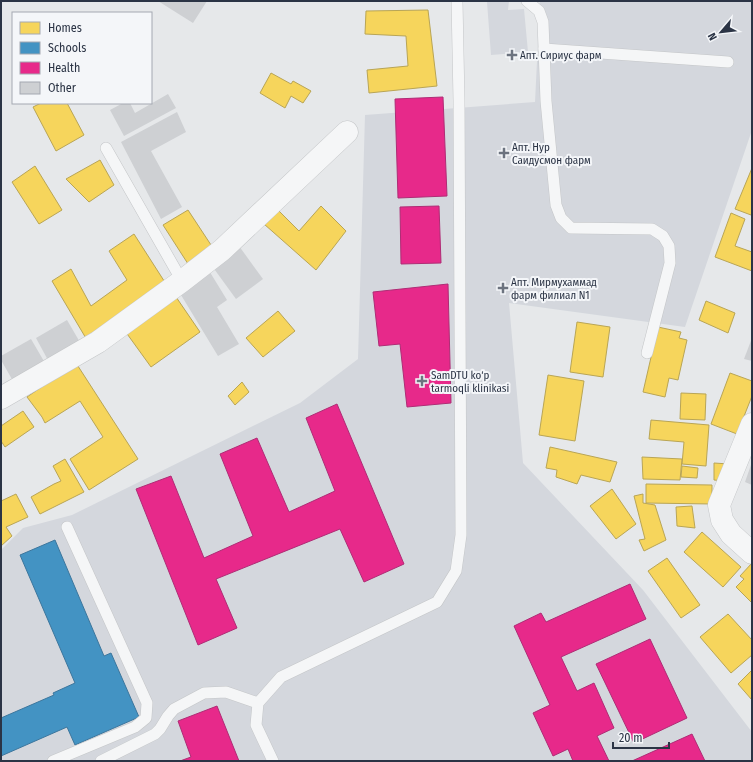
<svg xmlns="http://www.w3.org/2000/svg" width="753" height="762" font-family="'Fira Sans Condensed',sans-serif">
  <rect width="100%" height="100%" fill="#e6e8ea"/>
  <g fill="#d4d7dd">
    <polygon points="494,1 509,1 508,10 524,9 528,52 491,55 487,2"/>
    <polygon points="540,1 752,1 752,130 685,327 509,303 523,463 643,590 752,732 752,761 1,761 1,550 23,528 72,515 300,403 358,359 365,115 535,102"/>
  </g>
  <g fill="#f6d55c" stroke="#b9a555">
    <polygon points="428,10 437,86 369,93 367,70 408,66 406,36 365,34 366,11"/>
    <polygon points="271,73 291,84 293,81 311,91 303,103 291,96 285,108 260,93"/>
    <polygon points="41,103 67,103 84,135 56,151 33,107"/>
    <polygon points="100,160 114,185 89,202 66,179"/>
    <polygon points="35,166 62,210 39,224 12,182"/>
    <polygon points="752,168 752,213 751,215 735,209"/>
    <polygon points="321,206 346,231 316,270 264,224 276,208 299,231"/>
    <polygon points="188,210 213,248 190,267 163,225"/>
    <polygon points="731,213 745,219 735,246 752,252 752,271 715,257"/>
    <polygon points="134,234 168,287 87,340 52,281 71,269 91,306 127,280 109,251"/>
    <polygon points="174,294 200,332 151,367 125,331"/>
    <polygon points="706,301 735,313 728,333 699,320"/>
    <polygon points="278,311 295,331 263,357 246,338"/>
    <polygon points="577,322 610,327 603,377 570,372"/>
    <polygon points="658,327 681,332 679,338 687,340 678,380 669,378 665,397 643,392"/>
    <polygon points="76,363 138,459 89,490 70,459 103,437 80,401 45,423 42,417 27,397"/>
    <polygon points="730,373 752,381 752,396 737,434 711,424"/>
    <polygon points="548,375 584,381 575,441 539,435"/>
    <polygon points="242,382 249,392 235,405 228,396"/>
    <polygon points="681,393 706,394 705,420 680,419"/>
    <polygon points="23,411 34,427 5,447 1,441 1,426"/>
    <polygon points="651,420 709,425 706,466 682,464 684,442 649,439"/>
    <polygon points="550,447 617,462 610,482 581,475 577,484 556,477 557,470 546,468"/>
    <polygon points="642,457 682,459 680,480 643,479"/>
    <polygon points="65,459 84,492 40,514 31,497 54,484 61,481 53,466"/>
    <polygon points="714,463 729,464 726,481 714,480"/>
    <polygon points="682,466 698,468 697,478 681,477"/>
    <polygon points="646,484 712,485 712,504 646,503"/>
    <polygon points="612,489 636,524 616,539 590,506"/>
    <polygon points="16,494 28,517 6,527 12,536 1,546 1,501"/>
    <polygon points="643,494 643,503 655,505 666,540 644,551 639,540 645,539 634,496"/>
    <polygon points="692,506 695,528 677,526 676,507"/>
    <polygon points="702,532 741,567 723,587 684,552"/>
    <polygon points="667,558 700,605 681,618 648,571"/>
    <polygon points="752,563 752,603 736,587 744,579 740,576"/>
    <polygon points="728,614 752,640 752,655 731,673 700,637"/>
    <polygon points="752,670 752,700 738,684"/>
  </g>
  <polygon fill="#4393c3" stroke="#3c769d" points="55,540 104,656 111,653 139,717 75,745 67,727 1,756 1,718 54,695 53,693 75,683 20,555"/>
  <g fill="#e7298a" stroke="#af2c75">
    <polygon points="443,97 447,196 398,198 395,99"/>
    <polygon points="439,206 441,263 401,264 400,207"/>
    <polygon points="448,284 451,403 407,407 400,344 379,346 373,292"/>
    <polygon points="337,404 404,564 364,582 340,529 216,579 237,628 198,645 136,489 171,476 204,558 253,536 220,454 257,438 289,512 335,491 306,418"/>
    <polygon points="630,584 646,619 561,657 577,691 594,683 614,728 597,736 609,761 573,761 568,749 553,756 533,713 550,705 514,626 541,613 546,622"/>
    <polygon points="650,639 687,718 634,743 596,664"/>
    <polygon points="217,706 239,761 180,761 191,757 178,721"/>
    <polygon points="692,734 705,761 632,761"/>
  </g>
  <g fill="#ced0d3">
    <polygon points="158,1 207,1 193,23"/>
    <polygon points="168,94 176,108 124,136 110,110 123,103 130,103 135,113"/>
    <polygon points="177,112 186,132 151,151 182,207 161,219 121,142"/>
    <polygon points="239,246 263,279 236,299 212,266"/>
    <polygon points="208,269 227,300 217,307 239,344 218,356 178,290"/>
    <polygon points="67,320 81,344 49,362 36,338"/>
    <polygon points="752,338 752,361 744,359"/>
    <polygon points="31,339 45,363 13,381 1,360 1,356"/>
    <polygon points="752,462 752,485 745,482"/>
  </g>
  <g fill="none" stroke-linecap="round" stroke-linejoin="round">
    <g stroke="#c4c6c8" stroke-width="12">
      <g id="service">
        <polyline points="527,1 539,11 543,22 546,101 556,205 561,218 571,228 652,229 663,236 669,246 670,263 647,353"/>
        <polyline points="544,49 728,62"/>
        <polyline points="106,148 182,281"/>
        <polyline points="53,761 135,727 146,718 147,703 67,527"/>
        <polyline points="101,761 155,734 160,729 168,716 174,709 204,693 226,692 258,703"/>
        <polyline points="273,761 256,725 258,703 281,677 437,602 456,571 461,535 459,101 457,1"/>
      </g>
    </g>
    <g stroke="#c4c6c8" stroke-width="23">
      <g id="minor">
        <polyline points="1,398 98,342 182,281 222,250 347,132"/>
        <polyline points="752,424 719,505 722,520 731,534 752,553"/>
      </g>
    </g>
    <use href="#service" stroke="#f5f6f7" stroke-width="11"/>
    <use href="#minor" stroke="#f5f6f7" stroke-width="22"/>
  </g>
  <g fill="#6c737f" stroke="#f4f6f9" stroke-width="1.5">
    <path d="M510 49h4v4h4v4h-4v4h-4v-4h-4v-4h4z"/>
    <path d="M502 147h4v4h4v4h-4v4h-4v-4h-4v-4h4z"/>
    <path d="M501 282h4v4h4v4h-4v4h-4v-4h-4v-4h4z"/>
    <path d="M420 375h4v4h4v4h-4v4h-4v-4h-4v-4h4z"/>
  </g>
  <g text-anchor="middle" stroke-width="4" stroke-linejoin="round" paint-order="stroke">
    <g font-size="11" fill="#2b3445" stroke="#f4f6f9" text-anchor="start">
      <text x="520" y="59">Апт. Сириус фарм</text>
      <text x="512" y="151">Апт. Нур<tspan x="512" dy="13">Саидусмон фарм</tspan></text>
      <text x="511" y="286">Апт. Мирмухаммад<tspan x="511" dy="13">фарм филиал N1</tspan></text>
      <text x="431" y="379">SamDTU ko‘p<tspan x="431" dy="13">tarmoqli klinikasi</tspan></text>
    </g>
  </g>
  <rect width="753" height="762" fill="none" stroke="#2b3445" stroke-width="4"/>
  <rect x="12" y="12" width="140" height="92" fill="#f4f6f9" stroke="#a4a8b1"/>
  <rect x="20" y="22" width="20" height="12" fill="#f6d55c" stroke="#a4a8b1"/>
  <text x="48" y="32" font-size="12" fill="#2b3445">Homes</text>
  <rect x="20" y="42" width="20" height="12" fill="#4393c3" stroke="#a4a8b1"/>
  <text x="48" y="52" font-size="12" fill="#2b3445">Schools</text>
  <rect x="20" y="62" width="20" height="12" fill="#e7298a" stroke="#a4a8b1"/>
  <text x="48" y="72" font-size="12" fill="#2b3445">Health</text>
  <rect x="20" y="82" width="20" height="12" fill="#ced0d3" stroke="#a4a8b1"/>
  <text x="48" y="92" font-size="12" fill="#2b3445">Other</text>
  <g transform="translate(721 32) rotate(242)" stroke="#f4f6f9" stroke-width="3" paint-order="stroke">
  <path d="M0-3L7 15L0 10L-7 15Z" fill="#2b3445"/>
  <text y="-6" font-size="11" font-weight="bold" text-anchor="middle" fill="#2b3445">N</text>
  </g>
  <path d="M613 742v6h56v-6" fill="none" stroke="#2b3445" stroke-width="2"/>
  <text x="619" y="742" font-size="12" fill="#2b3445" stroke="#f4f6f9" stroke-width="3" paint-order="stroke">20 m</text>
</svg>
